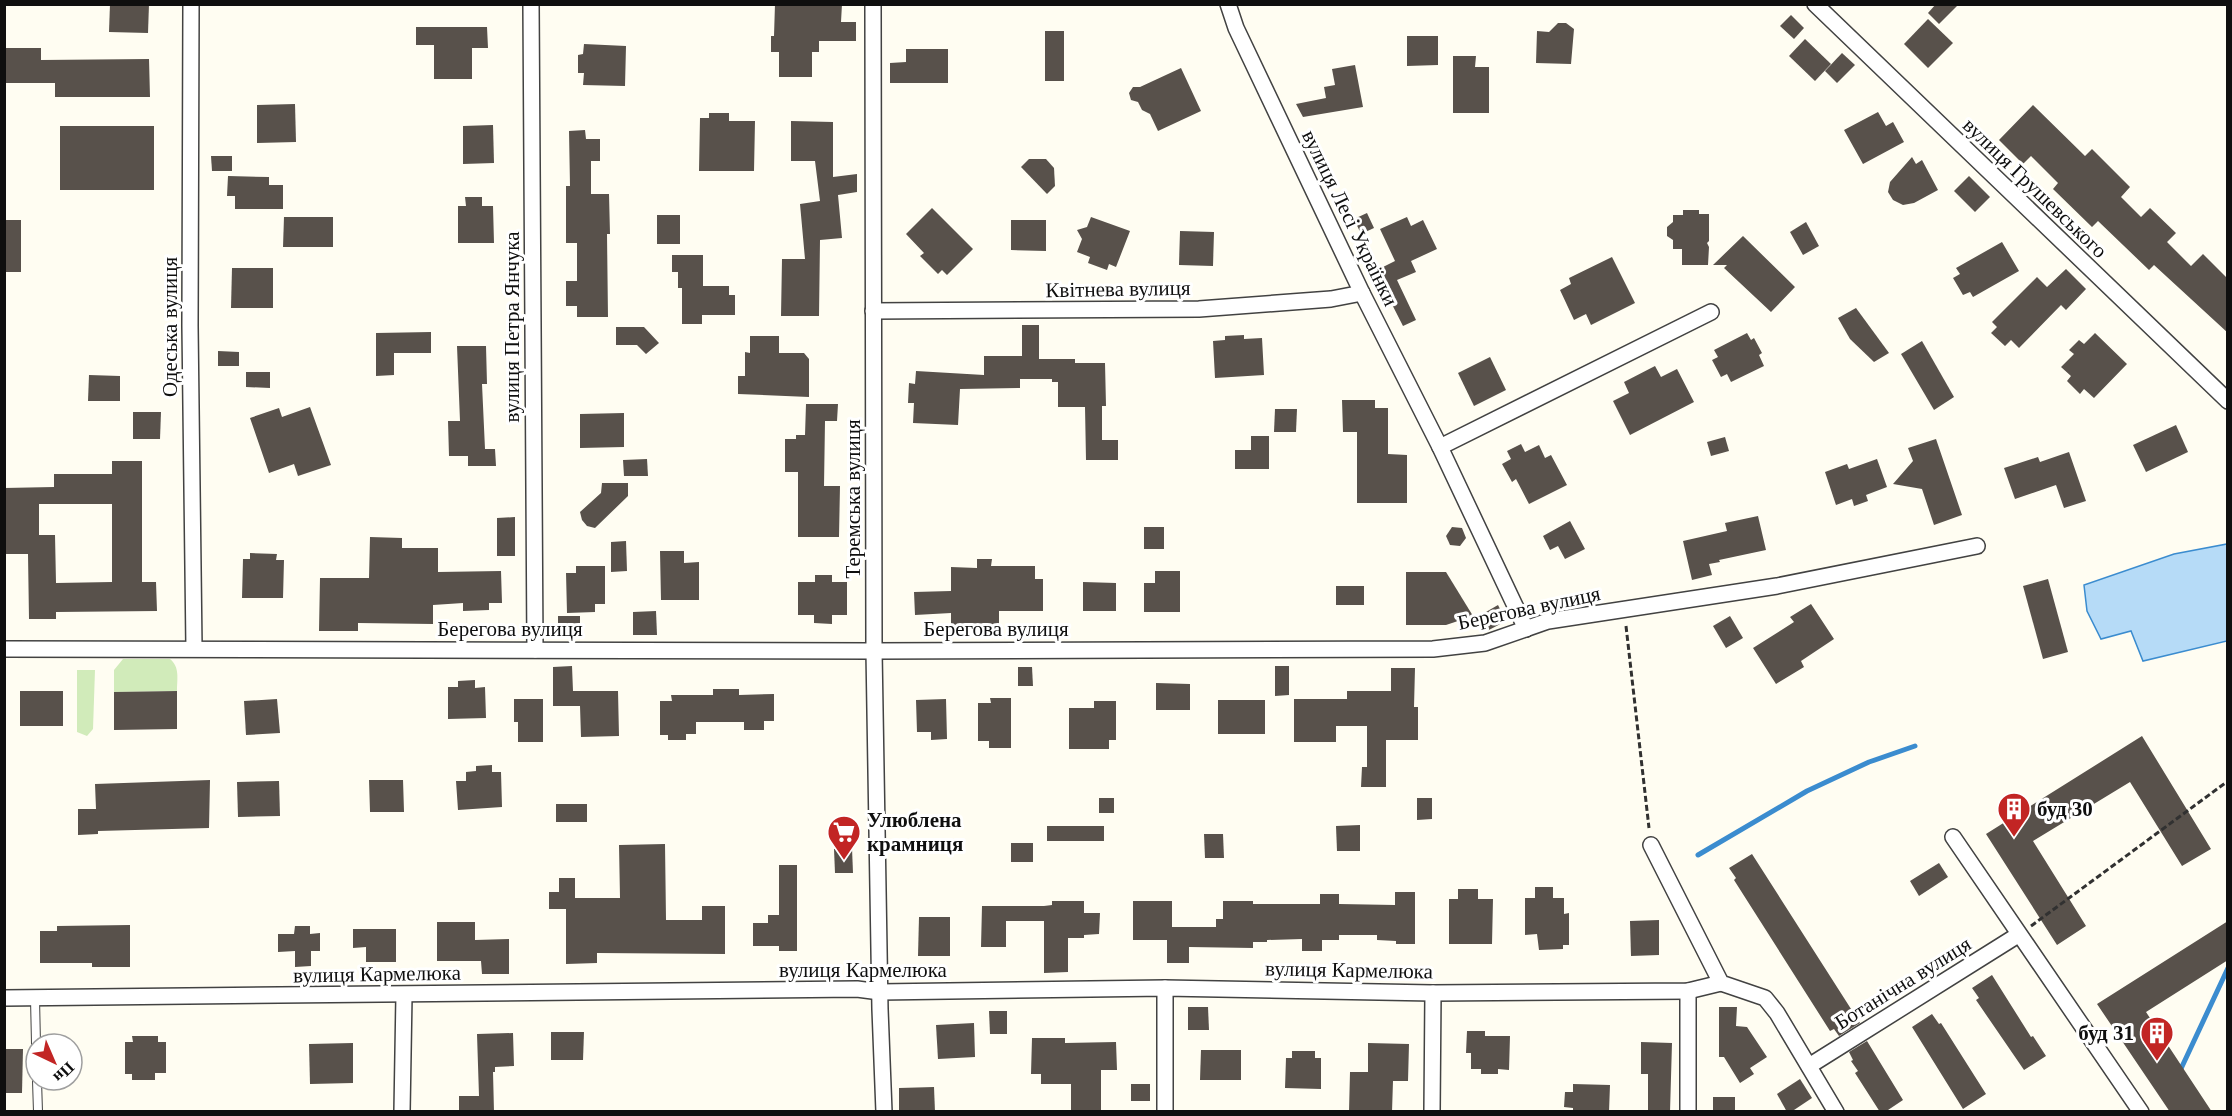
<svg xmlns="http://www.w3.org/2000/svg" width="2232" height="1116" font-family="'Times New Roman',serif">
  <rect width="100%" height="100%" fill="#fffdf2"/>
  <g fill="#d1ebba">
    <path d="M 123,659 L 170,659 C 180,667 177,679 177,691 L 114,692 L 114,670 Z"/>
    <polygon points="77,670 95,670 93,729 87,736 77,732"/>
  </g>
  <polygon fill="#b6dbf7" stroke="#3b8ccf" stroke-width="1.5" points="2227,544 2227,641 2143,661 2131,631 2101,639 2087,611 2084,585 2174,554"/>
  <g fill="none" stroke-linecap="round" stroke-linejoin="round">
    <g stroke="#3b8ccf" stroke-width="5">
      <polyline points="1698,855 1807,791 1869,762 1915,746"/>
      <polyline points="2179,1073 2228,968"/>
    </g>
  </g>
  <g fill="#58514b" fill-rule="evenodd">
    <polygon points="110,4 149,4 148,33 109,32"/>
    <polygon points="775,4 842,4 841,22 856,22 856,41 819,41 819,52 812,52 812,77 779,77 779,52 771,52 771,36 774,36"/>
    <polygon points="1936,4 1959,4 1939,24 1928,13"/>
    <polygon points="1791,15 1804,28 1794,39 1780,26"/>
    <polygon points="1928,19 1953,43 1928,68 1904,44"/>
    <polygon points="1558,23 1566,23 1574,29 1571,64 1536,63 1537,31 1549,32"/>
    <polygon points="416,27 487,27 488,48 472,48 472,79 434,79 434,45 416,45"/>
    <rect x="1045" y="31" width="19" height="50"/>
    <polygon points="1407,36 1438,36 1438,65 1407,66"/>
    <polygon points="1805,39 1831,64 1815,81 1789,56"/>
    <polygon points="584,44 626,46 625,86 583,85 584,73 578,73 578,55 583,54"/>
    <polygon points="4,48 41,48 41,60 149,59 150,97 55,97 55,83 4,83"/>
    <polygon points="906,49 948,49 948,83 890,83 890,63 906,62"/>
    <polygon points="1842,53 1855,65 1837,83 1825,71"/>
    <polygon points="1453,56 1476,56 1475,67 1489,67 1489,113 1453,113"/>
    <polygon points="1355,65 1363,107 1303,117 1296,104 1326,98 1324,87 1335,85 1332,69"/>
    <polygon points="1181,68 1201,111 1158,131 1150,114 1142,110 1138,102 1131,100 1129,93 1133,87 1140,87"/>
    <polygon points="295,104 296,142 257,143 257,105"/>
    <polygon points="2033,105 2085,156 2092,149 2130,187 2121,197 2141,217 2150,208 2176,233 2167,242 2191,266 2203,254 2228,279 2228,333 2154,265 2149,270 2098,221 2092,227 2053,189 2058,183 2031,156 2023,164 1999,140"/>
    <polygon points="1878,112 1886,126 1893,122 1904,142 1863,164 1844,130"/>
    <polygon points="709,113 729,113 729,121 755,121 754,171 699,171 700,118 709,118"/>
    <polygon points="791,121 833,122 833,177 857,174 857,192 838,195 842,238 820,240 819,316 781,316 782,259 805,259 800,204 820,201 815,161 791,161"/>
    <polygon points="493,125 494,163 463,164 463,126"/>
    <rect x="60" y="126" width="94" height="64"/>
    <polygon points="585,130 586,139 600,139 600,161 591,161 591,194 609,194 610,234 607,234 608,317 577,317 577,306 566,306 566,281 577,281 577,243 566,243 566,186 570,186 569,131"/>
    <polygon points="211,156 232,156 232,171 212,171"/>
    <polygon points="1912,157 1916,164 1922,160 1938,190 1914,203 1903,205 1893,200 1888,192 1890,182"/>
    <polygon points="1029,159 1046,159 1054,168 1055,186 1047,194 1021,167"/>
    <polygon points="228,176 269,177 269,185 283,185 283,209 235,209 235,196 227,196"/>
    <polygon points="1969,176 1990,197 1975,212 1954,191"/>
    <polygon points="465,197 482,197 482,206 493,206 494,243 458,243 458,206 466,206"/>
    <polygon points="932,208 973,249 947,275 942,270 938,274 920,256 924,253 906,234"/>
    <polygon points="1683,210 1699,210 1699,214 1709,214 1709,241 1707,243 1709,247 1708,265 1682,265 1682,249 1673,249 1673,240 1667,236 1667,227 1673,222 1673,215 1683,215"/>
    <polygon points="1367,213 1374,228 1361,234 1354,219"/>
    <rect x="657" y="215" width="23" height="29"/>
    <polygon points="284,217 333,217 333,247 283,247"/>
    <polygon points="1091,217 1130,231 1116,267 1109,264 1107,270 1088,263 1090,257 1077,252 1082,239 1077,230 1087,227"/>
    <polygon points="1407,217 1411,226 1423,220 1437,249 1411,261 1416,272 1397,280 1416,320 1403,326 1375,271 1395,261 1380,229"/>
    <rect x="4" y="220" width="17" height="52"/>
    <polygon points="1011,220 1046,220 1046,251 1011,250"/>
    <polygon points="1806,222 1819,246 1803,255 1790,232"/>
    <polygon points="1180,231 1214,232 1213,266 1179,265"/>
    <polygon points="1743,236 1795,287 1771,312 1724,268 1727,265 1713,265"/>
    <polygon points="2002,242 2019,271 1973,297 1970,292 1963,295 1953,278 1960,274 1956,268"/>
    <polygon points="672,255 703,255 703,286 729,286 729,295 735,295 735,315 702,315 702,324 682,324 682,288 678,288 678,272 672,272"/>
    <polygon points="1612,257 1635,303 1591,325 1586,314 1574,320 1560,290 1571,284 1569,278"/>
    <polygon points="232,268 273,268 273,308 231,308"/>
    <polygon points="2066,269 2086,289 2066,310 2061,305 2019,348 2011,340 2005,346 1991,333 1997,327 1992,322 2037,277 2047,287"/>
    <polygon points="1856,308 1889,353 1874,362 1850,339 1838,318"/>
    <polygon points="1022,325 1039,325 1039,359 1075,359 1075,363 1105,363 1106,406 1102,406 1102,440 1118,440 1118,460 1086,460 1085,407 1058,407 1058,382 1052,382 1052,379 1020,379 1020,388 960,389 958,425 913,423 914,403 908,403 909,383 915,384 916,371 984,375 984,356 1022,356"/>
    <polygon points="616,327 644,327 659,343 646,354 637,345 616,345"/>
    <polygon points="431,332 431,353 394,353 394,375 376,376 376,333"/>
    <polygon points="1747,333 1751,340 1754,338 1762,353 1759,355 1764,366 1731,382 1727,374 1721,377 1712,360 1718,357 1714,350"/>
    <polygon points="2095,333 2127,364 2094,398 2084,389 2080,394 2067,381 2071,376 2061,367 2074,354 2069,350 2079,340 2084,344"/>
    <polygon points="1244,335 1244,339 1262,338 1264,375 1215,378 1213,341 1225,340 1225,336"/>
    <polygon points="750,336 779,336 779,353 804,353 809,359 809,397 738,394 738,376 745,376 745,352 750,353"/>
    <polygon points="1922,341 1954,397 1934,410 1901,354"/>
    <polygon points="457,346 486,346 487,384 482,384 485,449 495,449 496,466 468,466 468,456 449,456 448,421 460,421"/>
    <polygon points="218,351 239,352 239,366 218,366"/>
    <polygon points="1490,357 1506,390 1474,406 1458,373"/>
    <polygon points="1655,366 1661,377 1677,369 1694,402 1630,435 1613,401 1629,393 1624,382"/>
    <polygon points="246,372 270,372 270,388 246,387"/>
    <polygon points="89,375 120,376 120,401 88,401"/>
    <polygon points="1342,400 1375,400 1375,408 1388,408 1388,454 1407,455 1407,503 1357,503 1357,432 1343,432"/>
    <polygon points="806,404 838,404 837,421 825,421 824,486 840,486 839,537 798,537 798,472 785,472 785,439 796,439 796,435 805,435"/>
    <polygon points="310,407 331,465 298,476 294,464 269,473 250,418 279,408 282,417"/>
    <polygon points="1275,409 1297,409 1296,432 1274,432"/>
    <polygon points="133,412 161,412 160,439 133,439"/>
    <polygon points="624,413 624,447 580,448 580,414"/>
    <polygon points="2176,425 2188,452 2146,472 2133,445"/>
    <polygon points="1251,436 1269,436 1269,469 1235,469 1235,450 1251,450"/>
    <polygon points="1725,437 1729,451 1711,456 1707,442"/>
    <polygon points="1936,439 1962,515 1934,525 1922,489 1893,484 1913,461 1908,448"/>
    <polygon points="1521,444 1525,452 1539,445 1545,458 1551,455 1567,485 1529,504 1516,479 1512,482 1502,464 1511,459 1507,451"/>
    <polygon points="2069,452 2086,501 2064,508 2056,485 2015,499 2004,468 2038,457 2040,462"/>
    <polygon points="647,459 648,476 624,476 623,460"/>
    <polygon points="1877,459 1887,487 1866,495 1868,501 1854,506 1852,499 1836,505 1825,472 1847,464 1849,469"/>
    <path d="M 112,461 L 142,461 L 142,582 L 156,582 L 157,611 L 56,612 L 56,619 L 29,619 L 28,554 L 4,554 L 4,488 L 54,487 L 54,474 L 112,474 ZM 39,504 L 112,504 L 112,582 L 56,583 L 55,535 L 39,535 Z"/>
    <polygon points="602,483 628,483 628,496 595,528 587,526 582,520 580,512 601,493"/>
    <polygon points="1758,516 1766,550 1719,560 1720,562 1709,564 1712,575 1692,580 1683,541 1727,531 1725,523"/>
    <polygon points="515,517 515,556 497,556 497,518"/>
    <polygon points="1570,521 1585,549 1565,559 1558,546 1550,550 1543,536"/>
    <rect x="1144" y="527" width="20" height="22"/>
    <polygon points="1452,527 1462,528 1466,538 1460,546 1450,545 1446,536"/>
    <polygon points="370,537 402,538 402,548 438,548 438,572 501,571 502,603 489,603 489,610 463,611 463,603 433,605 433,624 358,623 358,631 319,631 320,578 369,578"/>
    <polygon points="626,541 627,571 611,572 611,542"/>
    <polygon points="660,551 684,551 684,563 699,562 699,600 661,600"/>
    <polygon points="250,553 277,554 276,560 284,560 283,598 242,598 243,559 250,559"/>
    <polygon points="977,559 992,559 991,566 1035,566 1035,579 1043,579 1043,611 999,611 999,625 968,626 968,635 951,635 951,613 915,615 914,592 951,591 951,567 977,568"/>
    <polygon points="576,566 605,566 605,604 595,604 595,612 567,613 566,573 576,573"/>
    <polygon points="1155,571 1180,571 1180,612 1144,612 1144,583 1155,583"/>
    <polygon points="1406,572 1446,572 1473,616 1446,625 1406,625"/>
    <polygon points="815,575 832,575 832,582 847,582 847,615 832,615 832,624 814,623 814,615 798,615 798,582 815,582"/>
    <polygon points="2048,579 2068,652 2043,659 2023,586"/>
    <polygon points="1083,582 1116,583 1116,611 1083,611"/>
    <rect x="1336" y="586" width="28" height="19"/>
    <polygon points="1811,604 1834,639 1801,661 1804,667 1776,684 1753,648 1794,622 1790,617"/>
    <polygon points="1498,605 1506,621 1487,631 1479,616"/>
    <polygon points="656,611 657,635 633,635 633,612"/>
    <polygon points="558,616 580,616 580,635 558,636"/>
    <polygon points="1730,616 1743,638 1726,648 1713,626"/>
    <polygon points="572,666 573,691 618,691 619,736 581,737 580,706 553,706 553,667"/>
    <polygon points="1275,666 1289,666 1289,695 1275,696"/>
    <polygon points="1018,667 1032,667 1033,686 1018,686"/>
    <polygon points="1391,668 1415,668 1414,707 1418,707 1418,740 1386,740 1386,787 1361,787 1362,767 1367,767 1367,726 1336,726 1336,742 1294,742 1294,699 1347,699 1347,691 1391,691"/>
    <polygon points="475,680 475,688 485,687 486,718 448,719 448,687 458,687 458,681"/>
    <polygon points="1156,683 1190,684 1190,710 1156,710"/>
    <polygon points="713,689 739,689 739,695 774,694 774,721 764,721 764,730 744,730 744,722 696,722 696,734 686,734 686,740 668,740 668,735 660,735 660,701 672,701 671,695 713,695"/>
    <rect x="20" y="691" width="43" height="35"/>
    <polygon points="177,691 177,729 114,730 114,692"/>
    <polygon points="990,698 1011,698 1011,748 989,748 989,741 978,741 978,703 991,703"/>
    <polygon points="277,699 280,733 246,735 244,701"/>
    <polygon points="514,699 543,699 543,742 518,742 518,722 514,722"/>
    <polygon points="946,699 947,739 931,740 931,732 917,732 916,700"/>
    <rect x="1218" y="700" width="47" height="34"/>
    <polygon points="1094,701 1116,701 1116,740 1109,740 1109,749 1069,749 1069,708 1094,708"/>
    <polygon points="2142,736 2211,849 2182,866 2130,782 2033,841 2086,926 2057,945 1986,834"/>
    <polygon points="492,765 492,772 501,772 502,807 458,810 456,781 466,781 466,772 476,771 476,766"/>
    <polygon points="210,780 209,828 98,831 98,834 78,835 78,809 96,809 95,784"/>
    <polygon points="369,780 403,780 404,812 370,812"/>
    <polygon points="279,781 280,816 238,817 237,782"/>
    <rect x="1099" y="798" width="15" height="15"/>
    <polygon points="1417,798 1432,798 1432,819 1417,820"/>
    <rect x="556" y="804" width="31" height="18"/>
    <polygon points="1360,825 1360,851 1337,851 1336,826"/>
    <rect x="1047" y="826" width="57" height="15"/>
    <polygon points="1204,834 1223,834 1224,858 1205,858"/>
    <rect x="1011" y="843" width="22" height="19"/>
    <polygon points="665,844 666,920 702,920 702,906 725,906 725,954 597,953 597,963 566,964 566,909 549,909 549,892 559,892 559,878 575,878 575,898 620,898 619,845"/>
    <polygon points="852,848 853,873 835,873 834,849"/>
    <polygon points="1752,854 1860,1023 1839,1036 1834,1029 1830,1031 1734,880 1736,878 1729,868"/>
    <polygon points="1939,863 1948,877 1919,896 1910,881"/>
    <polygon points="779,865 797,865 797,951 779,951 779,946 753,946 753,923 768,923 768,915 779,915"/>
    <polygon points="1535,887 1553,887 1553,898 1564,898 1564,914 1569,913 1569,945 1563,945 1563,949 1539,950 1537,934 1525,935 1525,898 1535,898"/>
    <polygon points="1458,889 1478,889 1478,899 1493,899 1492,944 1449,944 1449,899 1458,899"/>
    <polygon points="1395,892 1415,892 1415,944 1396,944 1396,941 1377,940 1377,935 1339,935 1339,940 1322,940 1322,951 1302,951 1302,939 1267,940 1267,942 1253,942 1253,948 1189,947 1189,963 1167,963 1167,940 1133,940 1133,901 1172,901 1172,927 1216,927 1216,919 1223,919 1223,901 1253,901 1253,904 1320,904 1320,894 1339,894 1339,904 1395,905"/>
    <polygon points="1052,901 1084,901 1084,913 1100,913 1099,934 1084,935 1084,938 1068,938 1068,972 1044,973 1044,921 1006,921 1006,947 981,947 982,906 1044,906 1052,905"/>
    <polygon points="919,917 950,917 950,956 918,956"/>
    <polygon points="1659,920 1659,955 1631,956 1630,921"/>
    <polygon points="2228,921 2228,960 2146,1012 2212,1112 2170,1112 2097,1004"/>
    <polygon points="437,922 475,922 475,940 509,939 509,974 482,974 481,961 437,961"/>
    <polygon points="130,925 130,967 92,967 92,963 40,963 40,931 57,931 57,926"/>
    <polygon points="295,926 310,926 310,934 320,933 320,951 311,951 311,966 295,967 295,951 278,952 278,934 294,934"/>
    <polygon points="353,929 396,929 396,962 366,962 366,947 353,948"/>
    <polygon points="1992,975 2031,1037 2033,1036 2046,1056 2024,1070 1976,1000 1979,998 1972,988"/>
    <polygon points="1188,1007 1208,1007 1209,1030 1188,1030"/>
    <polygon points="1719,1007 1737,1007 1736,1026 1747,1027 1767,1057 1750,1068 1754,1074 1740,1083 1724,1057 1719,1057"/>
    <polygon points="989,1011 1007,1011 1007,1034 990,1034"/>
    <polygon points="1932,1014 1939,1024 1941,1023 1986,1094 1963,1109 1912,1027"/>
    <polygon points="974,1023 975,1057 938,1059 936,1025"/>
    <polygon points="1467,1031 1485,1031 1485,1036 1510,1036 1509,1070 1498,1069 1498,1074 1481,1074 1481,1069 1471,1069 1471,1053 1466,1053"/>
    <polygon points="551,1032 584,1032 583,1060 551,1060"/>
    <polygon points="513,1033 514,1066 495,1067 495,1072 493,1072 494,1112 459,1112 459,1096 479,1096 477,1034"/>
    <polygon points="132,1036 158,1036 158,1042 166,1042 166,1073 155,1073 155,1080 132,1080 132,1074 125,1074 125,1042 133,1042"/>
    <polygon points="1032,1038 1065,1038 1065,1043 1116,1042 1117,1070 1101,1070 1101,1112 1071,1112 1071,1084 1041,1084 1041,1074 1031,1074"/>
    <polygon points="1867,1041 1903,1100 1885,1112 1880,1112 1855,1073 1858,1071 1851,1061 1853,1060 1849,1052"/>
    <polygon points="1641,1042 1672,1043 1670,1112 1648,1112 1648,1074 1641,1074"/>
    <polygon points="353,1043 353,1083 310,1084 309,1044"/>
    <polygon points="1368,1043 1409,1044 1408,1081 1393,1081 1392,1112 1349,1112 1350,1072 1368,1072"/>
    <polygon points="4,1049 23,1049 22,1093 4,1093"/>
    <polygon points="1201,1050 1241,1050 1241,1080 1200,1080"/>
    <polygon points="1292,1051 1315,1051 1315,1058 1321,1058 1321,1089 1285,1088 1286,1058 1292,1058"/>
    <polygon points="1800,1079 1812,1098 1791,1112 1787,1112 1777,1094"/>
    <rect x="1131" y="1084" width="19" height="17"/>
    <polygon points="1573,1084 1610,1085 1609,1112 1573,1112 1573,1108 1564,1107 1565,1092 1573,1092"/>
    <polygon points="934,1087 935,1112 899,1112 899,1088"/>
    <rect x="1713" y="1097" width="22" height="15"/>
  </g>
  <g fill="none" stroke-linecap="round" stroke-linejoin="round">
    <g stroke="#424242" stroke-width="10">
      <g id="lane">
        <polyline points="35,998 36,1044"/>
        <polyline points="37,1080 38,1112"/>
      </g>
    </g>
    <g stroke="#424242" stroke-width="18">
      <g id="street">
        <polyline points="191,4 190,326 194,648"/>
        <polyline points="531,4 535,650"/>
        <polyline points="873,4 874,651 880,1009 884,1112"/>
        <polyline points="1228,4 1236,28 1362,293 1440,447 1526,629"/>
        <polyline points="1815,4 2228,401"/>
        <polyline points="873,311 1199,309 1331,299 1362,293"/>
        <polyline points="1440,447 1711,312"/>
        <polyline points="4,649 874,651 1433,649 1485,643 1548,621 1777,586 1977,546"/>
        <polyline points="1953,837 2141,1112"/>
        <polyline points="1651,845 1721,983 1765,998 1777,1013 1836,1112"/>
        <polyline points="1165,988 1165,1112"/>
        <polyline points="1688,991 1688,1112"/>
        <polyline points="4,998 857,989 880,992 1165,988 1433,993 1688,991 1721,983"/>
        <polyline points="1809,1066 2018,935"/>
        <polyline points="402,1112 404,995"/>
        <polyline points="1432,1112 1433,993"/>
      </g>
    </g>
    <g stroke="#313131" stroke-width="3" stroke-dasharray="6 3" stroke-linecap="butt">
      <polyline points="1626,626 1649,828"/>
      <polyline points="2031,926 2228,781"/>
    </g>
    <use href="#lane" stroke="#fff" stroke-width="8"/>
    <use href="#street" stroke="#fff" stroke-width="15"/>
  </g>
  <defs>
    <g id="building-pin" transform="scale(1.725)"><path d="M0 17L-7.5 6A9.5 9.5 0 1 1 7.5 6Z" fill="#c22524" stroke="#fff"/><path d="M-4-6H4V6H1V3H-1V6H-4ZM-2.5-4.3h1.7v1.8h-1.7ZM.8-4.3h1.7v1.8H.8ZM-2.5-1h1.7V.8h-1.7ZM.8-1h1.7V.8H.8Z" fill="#fff"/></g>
    <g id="supermarket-pin" transform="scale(1.725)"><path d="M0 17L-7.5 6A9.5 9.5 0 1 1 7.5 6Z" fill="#c22524" stroke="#fff"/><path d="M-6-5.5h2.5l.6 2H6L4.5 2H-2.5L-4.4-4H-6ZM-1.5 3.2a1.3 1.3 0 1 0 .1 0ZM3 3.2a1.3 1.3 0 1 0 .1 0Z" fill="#fff"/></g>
  </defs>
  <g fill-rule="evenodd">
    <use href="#building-pin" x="2014" y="809"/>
    <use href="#supermarket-pin" x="844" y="832"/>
    <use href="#building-pin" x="2157" y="1033"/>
  </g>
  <g text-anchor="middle" stroke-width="6" stroke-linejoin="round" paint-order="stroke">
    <g font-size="21" fill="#0f0f0f" stroke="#fff">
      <text transform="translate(2035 188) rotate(44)" y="7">вулиця Грушевського</text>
      <text transform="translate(1350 218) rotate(64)" y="7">вулиця Лесі Українки</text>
      <text transform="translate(1118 289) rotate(-1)" y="7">Квітнева вулиця</text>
      <text transform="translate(170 327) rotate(-90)" y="7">Одеська вулиця</text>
      <text transform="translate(512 327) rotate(-90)" y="7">вулиця Петра Янчука</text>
      <text transform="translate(853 499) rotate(-90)" y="7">Теремська вулиця</text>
      <text transform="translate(1529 608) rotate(-12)" y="7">Берегова вулиця</text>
      <text x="510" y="636">Берегова вулиця</text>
      <text x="996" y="636">Берегова вулиця</text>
      <text x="863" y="977">вулиця Кармелюка</text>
      <text transform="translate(1349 970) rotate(1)" y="7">вулиця Кармелюка</text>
      <text transform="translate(377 974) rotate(-1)" y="7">вулиця Кармелюка</text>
      <text transform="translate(1903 983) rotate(-32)" y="7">Ботанічна вулиця</text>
    </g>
    <g font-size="21" font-weight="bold" fill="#0f0f0f" stroke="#fff" text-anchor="start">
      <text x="2037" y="816">буд 30</text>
      <text x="867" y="827">Улюблена<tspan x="867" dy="24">крамниця</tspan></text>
      <text x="2134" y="1040" text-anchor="end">буд 31</text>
    </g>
  </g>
  <rect width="2232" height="1116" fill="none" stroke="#0f0f0f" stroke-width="12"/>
  <g transform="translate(54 1062) rotate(136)"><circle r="28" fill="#ffffff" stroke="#9f9f9f" stroke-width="1.5"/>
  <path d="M0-4.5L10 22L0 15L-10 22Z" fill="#c22524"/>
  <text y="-9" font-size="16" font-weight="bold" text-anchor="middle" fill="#0f0f0f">Пн</text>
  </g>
</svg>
